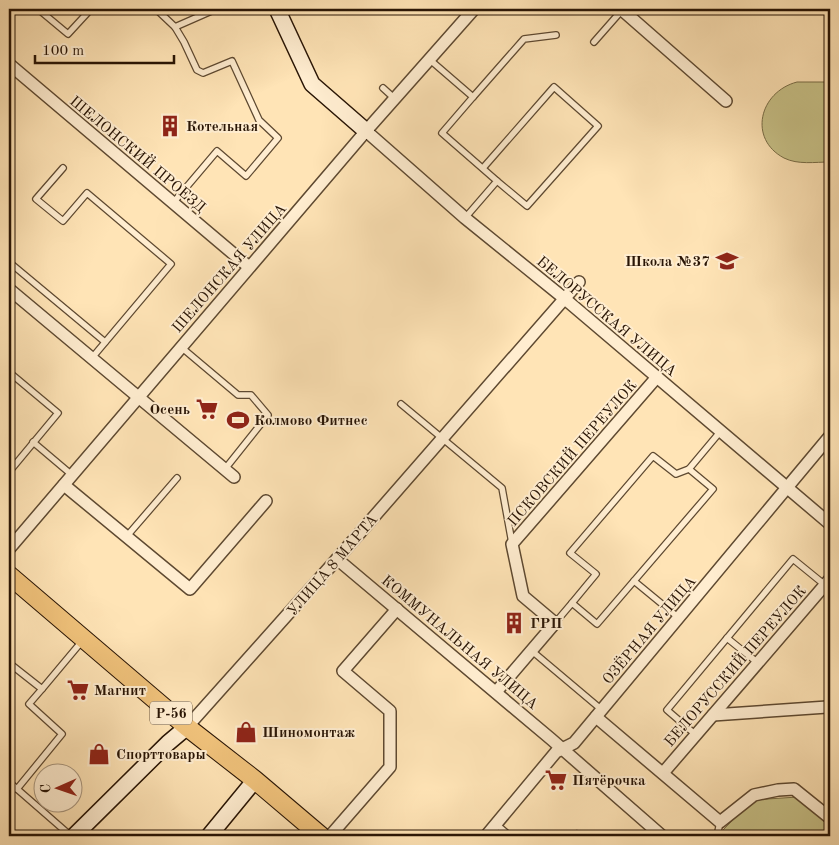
<svg xmlns="http://www.w3.org/2000/svg" width="839" height="845" font-family="'Old Standard TT',serif">
  <rect width="100%" height="100%" fill="#ffe4b6"/>
  <filter id="stains"><feTurbulence type="fractalNoise" baseFrequency=".004" numOctaves="4"/><feColorMatrix values="0 0 0 0 .2 0 0 0 0 .09 0 0 0 0 .02 0 0 0 .5 -.17"/></filter>
  <radialGradient id="worn" r=".72"><stop offset=".6" stop-color="#630" stop-opacity="0"/><stop offset="1" stop-color="#630" stop-opacity=".3"/></radialGradient>
  <g fill="#c8c288" stroke="#786c46">
    <path d="M 797,82 L 830,82 L 830,162 C 815,162 798,165 784,158 C 748,139 759,92 797,82 Z"/>
    <polygon points="798,797 830,824 830,836 722,836 723,830 752,800"/>
  </g>
  <g fill="none" stroke-linecap="round" stroke-linejoin="round">
    <g stroke="#5e4931" stroke-width="8">
      <g id="lane">
        <polyline points="38,9 68,34 91,9"/>
        <polyline points="156,9 175,27 216,9"/>
        <polyline points="689,9 694,9"/>
        <polyline points="594,42 623,9"/>
        <polyline points="429,59 473,97 442,133 497,181 465,218"/>
        <polyline points="383,88 394,98"/>
        <polyline points="473,97 524,39 556,35"/>
        <polyline points="63,168 36,199 63,221 87,193 171,264 91,359"/>
        <polyline points="483,168 554,87 598,126 527,206 497,181"/>
        <polyline points="173,203 217,151 246,176 278,138 259,120 232,61 203,73 197,70 184,42 175,27"/>
        <polyline points="9,262 105,342"/>
        <polyline points="181,347 238,395 251,395 268,415 225,469"/>
        <polyline points="9,372 58,413 9,472"/>
        <polyline points="401,404 502,488 512,543"/>
        <polyline points="33,442 72,475"/>
        <polyline points="127,536 177,478"/>
        <polyline points="634,581 679,618"/>
        <polyline points="572,603 596,574 570,553 653,456 676,474 689,469 720,432"/>
        <polyline points="555,623 572,603 597,624 713,489 689,469"/>
        <polyline points="727,638 758,663"/>
        <polyline points="532,651 602,710"/>
        <polyline points="9,663 42,689 83,640"/>
        <polyline points="696,735 667,710 793,559 825,585"/>
        <polyline points="9,782 71,836"/>
        <polyline points="17,789 62,734 29,704 42,689"/>
        <polyline points="496,824 510,836"/>
        <polyline points="575,836 577,834 580,836"/>
        <polyline points="717,836 720,822"/>
      </g>
    </g>
    <g stroke="#5e4931" stroke-width="14">
      <g id="street">
        <polyline points="621,9 726,101"/>
        <polyline points="9,64 249,267"/>
        <polyline points="366,131 465,218 565,299 830,524"/>
        <polyline points="9,289 234,477"/>
        <polyline points="64,485 190,589 266,501"/>
        <polyline points="9,549 366,131 474,9"/>
        <polyline points="337,559 551,739 662,836"/>
        <polyline points="496,692 555,623 523,596 512,544 657,377"/>
        <polyline points="713,715 827,707 830,710"/>
        <polyline points="596,717 720,822 754,795 778,790 794,789 830,818"/>
        <polyline points="187,727 337,559 579,282"/>
        <polyline points="663,773 830,579"/>
        <polyline points="330,836 390,767 390,711 343,671 397,609"/>
        <polyline points="486,836 556,752 574,743 830,436"/>
      </g>
    </g>
    <g stroke="#291505" stroke-width="18">
      <g id="secondary">
        <polyline points="277,9 312,84 366,131"/>
        <polyline points="74,836 168,743 187,727"/>
        <polyline points="209,836 255,780"/>
      </g>
    </g>
    <g stroke="#291505" stroke-width="20">
      <polyline id="primary" points="9,575 187,727 255,780 321,836"/>
    </g>
    <use href="#lane" stroke="#ffedd0" stroke-width="5.5"/>
    <use href="#street" stroke="#ffedd0" stroke-width="11"/>
    <use href="#secondary" stroke="#ffedd0" stroke-width="15"/>
    <use href="#primary" stroke="#f0c27b" stroke-width="18"/>
  </g>
  <defs>
    <g id="building-bare" transform="scale(1.725)"><path d="M-4-6H4V6H1V3H-1V6H-4ZM-2.5-4.3h1.7v1.8h-1.7ZM.8-4.3h1.7v1.8H.8ZM-2.5-1h1.7V.8h-1.7ZM.8-1h1.7V.8H.8Z" fill="#8f2418" stroke="#ffedd0" stroke-width="2.5" paint-order="stroke"/></g>
    <g id="school-bare" transform="scale(1.725)"><path d="M0-5L7-2L0 1L-7-2ZM-4 1L0 2.5L4 1V4Q0 6-4 4Z" fill="#8f2418" stroke="#ffedd0" stroke-width="2.5" paint-order="stroke"/></g>
    <g id="supermarket-bare" transform="scale(1.725)"><path d="M-6-5.5h2.5l.6 2H6L4.5 2H-2.5L-4.4-4H-6ZM-1.5 3.2a1.3 1.3 0 1 0 .1 0ZM3 3.2a1.3 1.3 0 1 0 .1 0Z" fill="#8f2418" stroke="#ffedd0" stroke-width="2.5" paint-order="stroke"/></g>
    <g id="stadium-bare" transform="scale(1.725)"><path d="M0-5a6.5 5 0 1 0 0 10a6.5 5 0 1 0 0-10ZM-3.5-1.8h7v3.6h-7Z" fill="#8f2418" stroke="#ffedd0" stroke-width="2.5" paint-order="stroke"/></g>
    <g id="shop-bare" transform="scale(1.725)"><path d="M-5-2.5h2.3a2.7 3.5 0 0 1 5.4 0H5L5.5 6h-11ZM-1.5-2.5h3a1.5 2.3 0 0 0-3 0Z" fill="#8f2418" stroke="#ffedd0" stroke-width="2.5" paint-order="stroke"/></g>
  </defs>
  <g fill-rule="evenodd">
    <use href="#building-bare" x="170" y="126"/>
    <use href="#school-bare" x="727" y="261"/>
    <use href="#supermarket-bare" x="207" y="409"/>
    <use href="#stadium-bare" x="238" y="420"/>
    <use href="#building-bare" x="514" y="623"/>
    <use href="#supermarket-bare" x="78" y="690"/>
    <use href="#shop-bare" x="246" y="732"/>
    <use href="#shop-bare" x="99" y="754"/>
    <use href="#supermarket-bare" x="556" y="780"/>
  </g>
  <g text-anchor="middle" stroke-width="4" stroke-linejoin="round" paint-order="stroke">
    <rect fill="#ffedd0" stroke="#695642" stroke-width="1" x="150" y="701.5" width="42" height="23" rx="4"/>
    <g font-size="14" font-weight="bold" fill="#291505">
      <text x="171" y="718">Р-56</text>
    </g>
    <g font-size="15" font-weight="bold" fill="#291505" stroke="#ffedd0" text-anchor="start">
      <text x="186" y="131">Котельная</text>
      <text x="710" y="266" text-anchor="end">Школа №37</text>
      <text x="190" y="414" text-anchor="end">Осень</text>
      <text x="254" y="425">Колмово Фитнес</text>
      <text x="530" y="628">ГРП</text>
      <text x="94" y="695">Магнит</text>
      <text x="262" y="737">Шиномонтаж</text>
      <text x="116" y="759">Спорттовары</text>
      <text x="572" y="785">Пятёрочка</text>
    </g>
    <g font-size="15" fill="#291505" stroke="#ffedd0">
      <text transform="translate(138 154) rotate(40)" y="5">ШЕЛОНСКИЙ ПРОЕЗД</text>
      <text transform="translate(229 268) rotate(-49)" y="5">ШЕЛОНСКАЯ УЛИЦА</text>
      <text transform="translate(607 316) rotate(40)" y="5">БЕЛОРУССКАЯ УЛИЦА</text>
      <text transform="translate(572 453) rotate(-49)" y="5">ПСКОВСКИЙ ПЕРЕУЛОК</text>
      <text transform="translate(332 565) rotate(-49)" y="5">УЛИЦА 8 МАРТА</text>
      <text transform="translate(649 630) rotate(-50)" y="5">ОЗЁРНАЯ УЛИЦА</text>
      <text transform="translate(460 642) rotate(40)" y="5">КОММУНАЛЬНАЯ УЛИЦА</text>
      <text transform="translate(735 666) rotate(-49)" y="5">БЕЛОРУССКИЙ ПЕРЕУЛОК</text>
    </g>
  </g>
  <rect width="839" height="845" fill="none" stroke="#ffe4b6" stroke-width="30"/>
  <rect x="10" y="10" width="819" height="825" fill="none" stroke="#291505" stroke-width="2.5"/>
  <rect x="15" y="15" width="809" height="815" fill="none" stroke="#291505"/>
  <g transform="translate(58 788) rotate(268)"><circle r="24" fill="#ffedd0" stroke="#a9977f"/>
  <path d="M0-4L9 19L0 12L-9 19Z" fill="#8f2418"/>
  <text y="-8" font-size="14" font-weight="bold" text-anchor="middle" fill="#291505">С</text>
  </g>
  <path d="M35 55v8h139v-8" fill="none" stroke="#291505" stroke-width="2.5"/>
  <text x="42" y="55" font-size="15" fill="#291505" stroke="#ffedd0" stroke-width="4" paint-order="stroke">100 m</text>
  <rect width="100%" height="100%" filter="url(#stains)"/>
  <rect width="100%" height="100%" fill="url(#worn)"/>
</svg>
